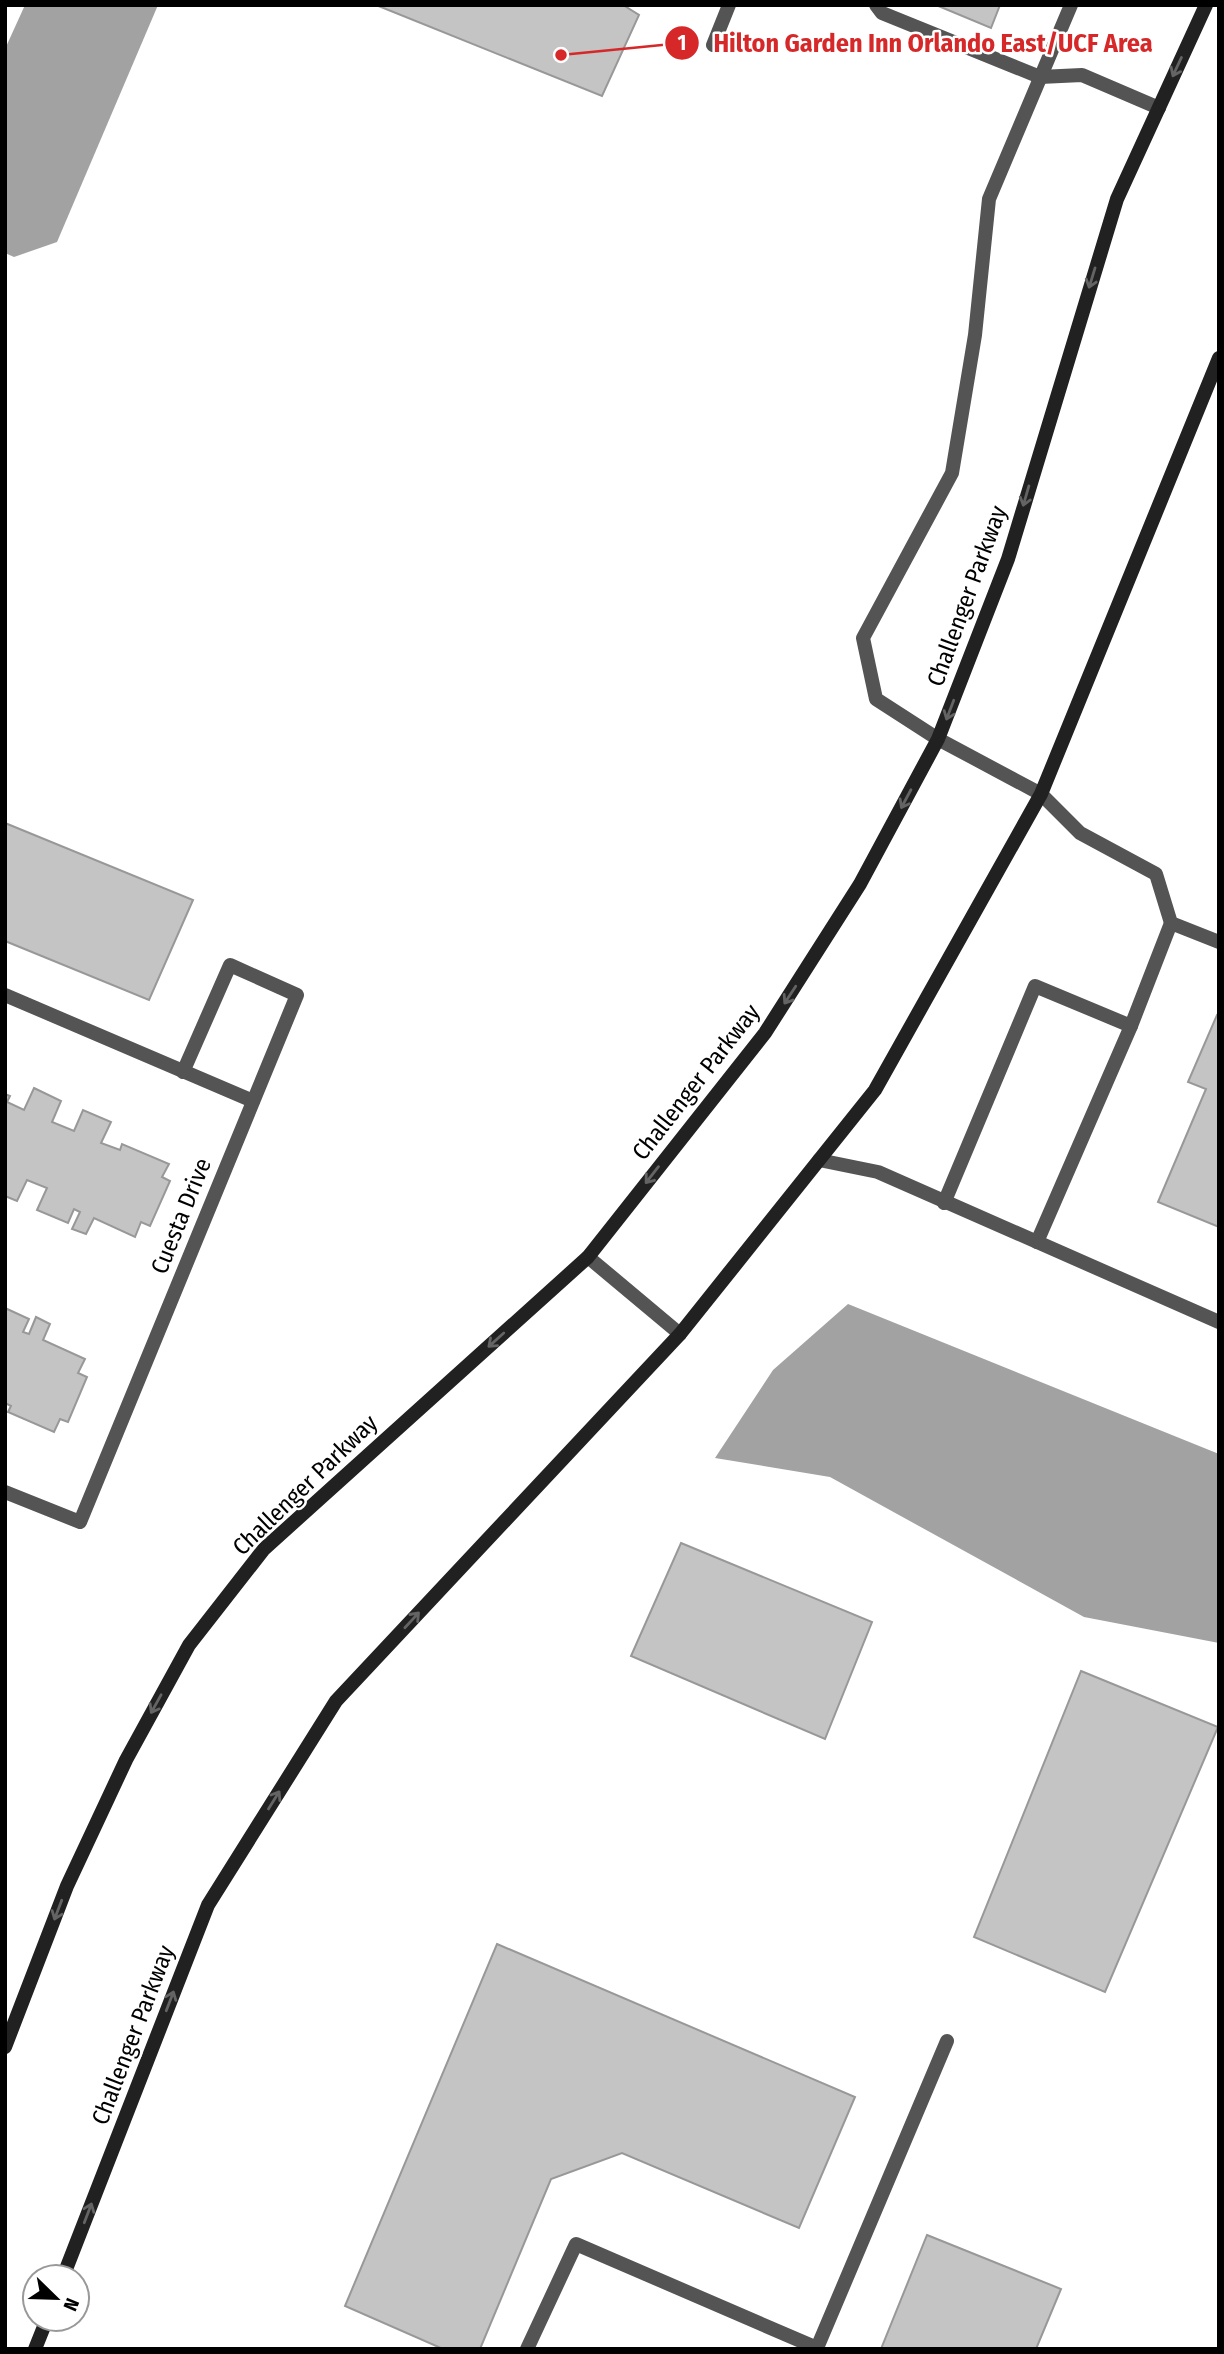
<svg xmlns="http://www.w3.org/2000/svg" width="1224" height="2354" font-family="'Fira Sans Condensed',sans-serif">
  <rect width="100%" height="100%" fill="#fff"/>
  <g fill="#a2a2a2">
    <polygon points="25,5 158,5 57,242 14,257 5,253 5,49"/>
    <polygon points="848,1304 1219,1454 1219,1643 1084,1617 830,1477 715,1458 773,1370"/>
  </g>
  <g fill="#c4c4c4" stroke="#989898" stroke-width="2">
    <polygon points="376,5 623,5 639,15 602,96"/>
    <polygon points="936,5 1000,5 991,28"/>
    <polygon points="5,823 193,900 149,1000 5,941"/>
    <polygon points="1217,1015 1219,1016 1219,1227 1158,1202 1206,1089 1188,1082"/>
    <polygon points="34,1088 61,1101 52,1122 74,1131 83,1110 111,1122 101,1143 120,1150 122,1144 169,1164 162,1177 170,1181 150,1226 141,1222 135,1237 94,1218 86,1234 72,1229 80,1212 74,1209 68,1223 37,1210 47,1188 27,1180 17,1201 5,1196 5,1094 10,1096 7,1102 24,1110"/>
    <polygon points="5,1308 29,1319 23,1332 29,1334 36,1317 50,1324 43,1340 85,1359 78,1373 87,1377 68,1422 60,1419 54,1432 8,1412 11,1406 5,1403"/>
    <polygon points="681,1543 872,1622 825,1739 631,1656"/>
    <polygon points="1081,1671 1218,1727 1105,1992 974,1937"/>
    <polygon points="497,1944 855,2097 799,2228 622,2153 551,2179 480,2349 443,2349 345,2306"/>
    <polygon points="927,2235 1061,2289 1036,2349 881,2349"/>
  </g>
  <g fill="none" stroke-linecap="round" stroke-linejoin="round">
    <g stroke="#545454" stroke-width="14">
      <polyline points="876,5 882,13 1040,77 1082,75 1159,108"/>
      <polyline points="1071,5 989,199 975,335 952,473 863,638 876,699 938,739 1041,794 1080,833 1156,874 1171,923 1219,942"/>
      <polyline points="713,45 729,5"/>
      <polyline points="5,995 253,1101"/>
      <polyline points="819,1160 878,1172 1219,1322"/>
      <polyline points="944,1203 1035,986 1131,1026"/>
      <polyline points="1037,1242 1131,1026 1171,923"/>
      <polyline points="5,1492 80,1522 297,995 230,965 183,1072"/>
      <polyline points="527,2349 576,2244 817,2348 947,2041"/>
    </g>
    <polyline stroke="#545454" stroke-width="14" points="588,1257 680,1334"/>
    <g stroke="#212121" stroke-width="14">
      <polyline points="5,2047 67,1886 126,1760 189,1645 264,1549 588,1257 765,1033 860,884 938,739 1008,559 1117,199 1206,5"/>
      <polyline points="63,2277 208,1905 336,1701 680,1334 875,1090 1041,794 1219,358"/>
      <polyline points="35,2349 47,2319"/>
    </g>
  </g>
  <defs><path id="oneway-shaft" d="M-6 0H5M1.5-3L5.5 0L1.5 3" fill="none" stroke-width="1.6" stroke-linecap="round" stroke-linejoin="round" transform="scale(1.75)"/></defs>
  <g stroke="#646464">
    <use href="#oneway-shaft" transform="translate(1177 67) rotate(115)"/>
    <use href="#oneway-shaft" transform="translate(1092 278) rotate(107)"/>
    <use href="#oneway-shaft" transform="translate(1026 496) rotate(106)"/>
    <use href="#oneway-shaft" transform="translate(950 710) rotate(111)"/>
    <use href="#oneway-shaft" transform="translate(906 799) rotate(118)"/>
    <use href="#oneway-shaft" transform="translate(790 995) rotate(123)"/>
    <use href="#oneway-shaft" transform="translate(652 1175) rotate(128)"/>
    <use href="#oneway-shaft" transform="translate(496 1340) rotate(138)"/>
    <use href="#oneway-shaft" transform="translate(412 1620) rotate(-47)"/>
    <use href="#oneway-shaft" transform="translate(156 1704) rotate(119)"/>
    <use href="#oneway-shaft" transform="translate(274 1800) rotate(-58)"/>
    <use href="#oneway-shaft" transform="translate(58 1910) rotate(111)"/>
    <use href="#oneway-shaft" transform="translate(170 2001) rotate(-69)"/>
    <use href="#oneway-shaft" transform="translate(88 2213) rotate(-69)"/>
  </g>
  <g text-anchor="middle" stroke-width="5" stroke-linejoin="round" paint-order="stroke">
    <g font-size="24" fill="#000" stroke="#fff">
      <text transform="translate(967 596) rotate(-70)" y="8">Challenger Parkway</text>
      <text transform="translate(696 1082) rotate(-52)" y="8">Challenger Parkway</text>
      <text transform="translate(181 1216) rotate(-68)" y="8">Cuesta Drive</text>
      <text transform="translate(305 1485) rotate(-44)" y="8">Challenger Parkway</text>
      <text transform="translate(133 2035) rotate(-69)" y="8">Challenger Parkway</text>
    </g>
  </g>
  <path fill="none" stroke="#d62828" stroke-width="2.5" d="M561 55L682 43"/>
  <g fill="#d62828" stroke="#fff" stroke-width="2.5">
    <circle cx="561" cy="55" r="7"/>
    <circle cx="682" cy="43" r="18"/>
  </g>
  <g font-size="21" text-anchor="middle" font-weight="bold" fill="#fff">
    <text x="682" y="50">1</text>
  </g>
  <g font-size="26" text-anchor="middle" font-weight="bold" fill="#d62828" stroke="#fff" stroke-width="5" stroke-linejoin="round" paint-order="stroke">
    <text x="933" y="52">Hilton Garden Inn Orlando East/UCF Area</text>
  </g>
  <rect width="1224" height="2354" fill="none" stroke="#000000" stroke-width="14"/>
  <g transform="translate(56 2298) rotate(113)"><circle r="33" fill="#ffffff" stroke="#999999" stroke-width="2"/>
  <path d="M0-5L12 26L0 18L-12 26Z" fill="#000000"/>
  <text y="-10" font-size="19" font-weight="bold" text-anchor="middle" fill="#000000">N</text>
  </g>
</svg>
